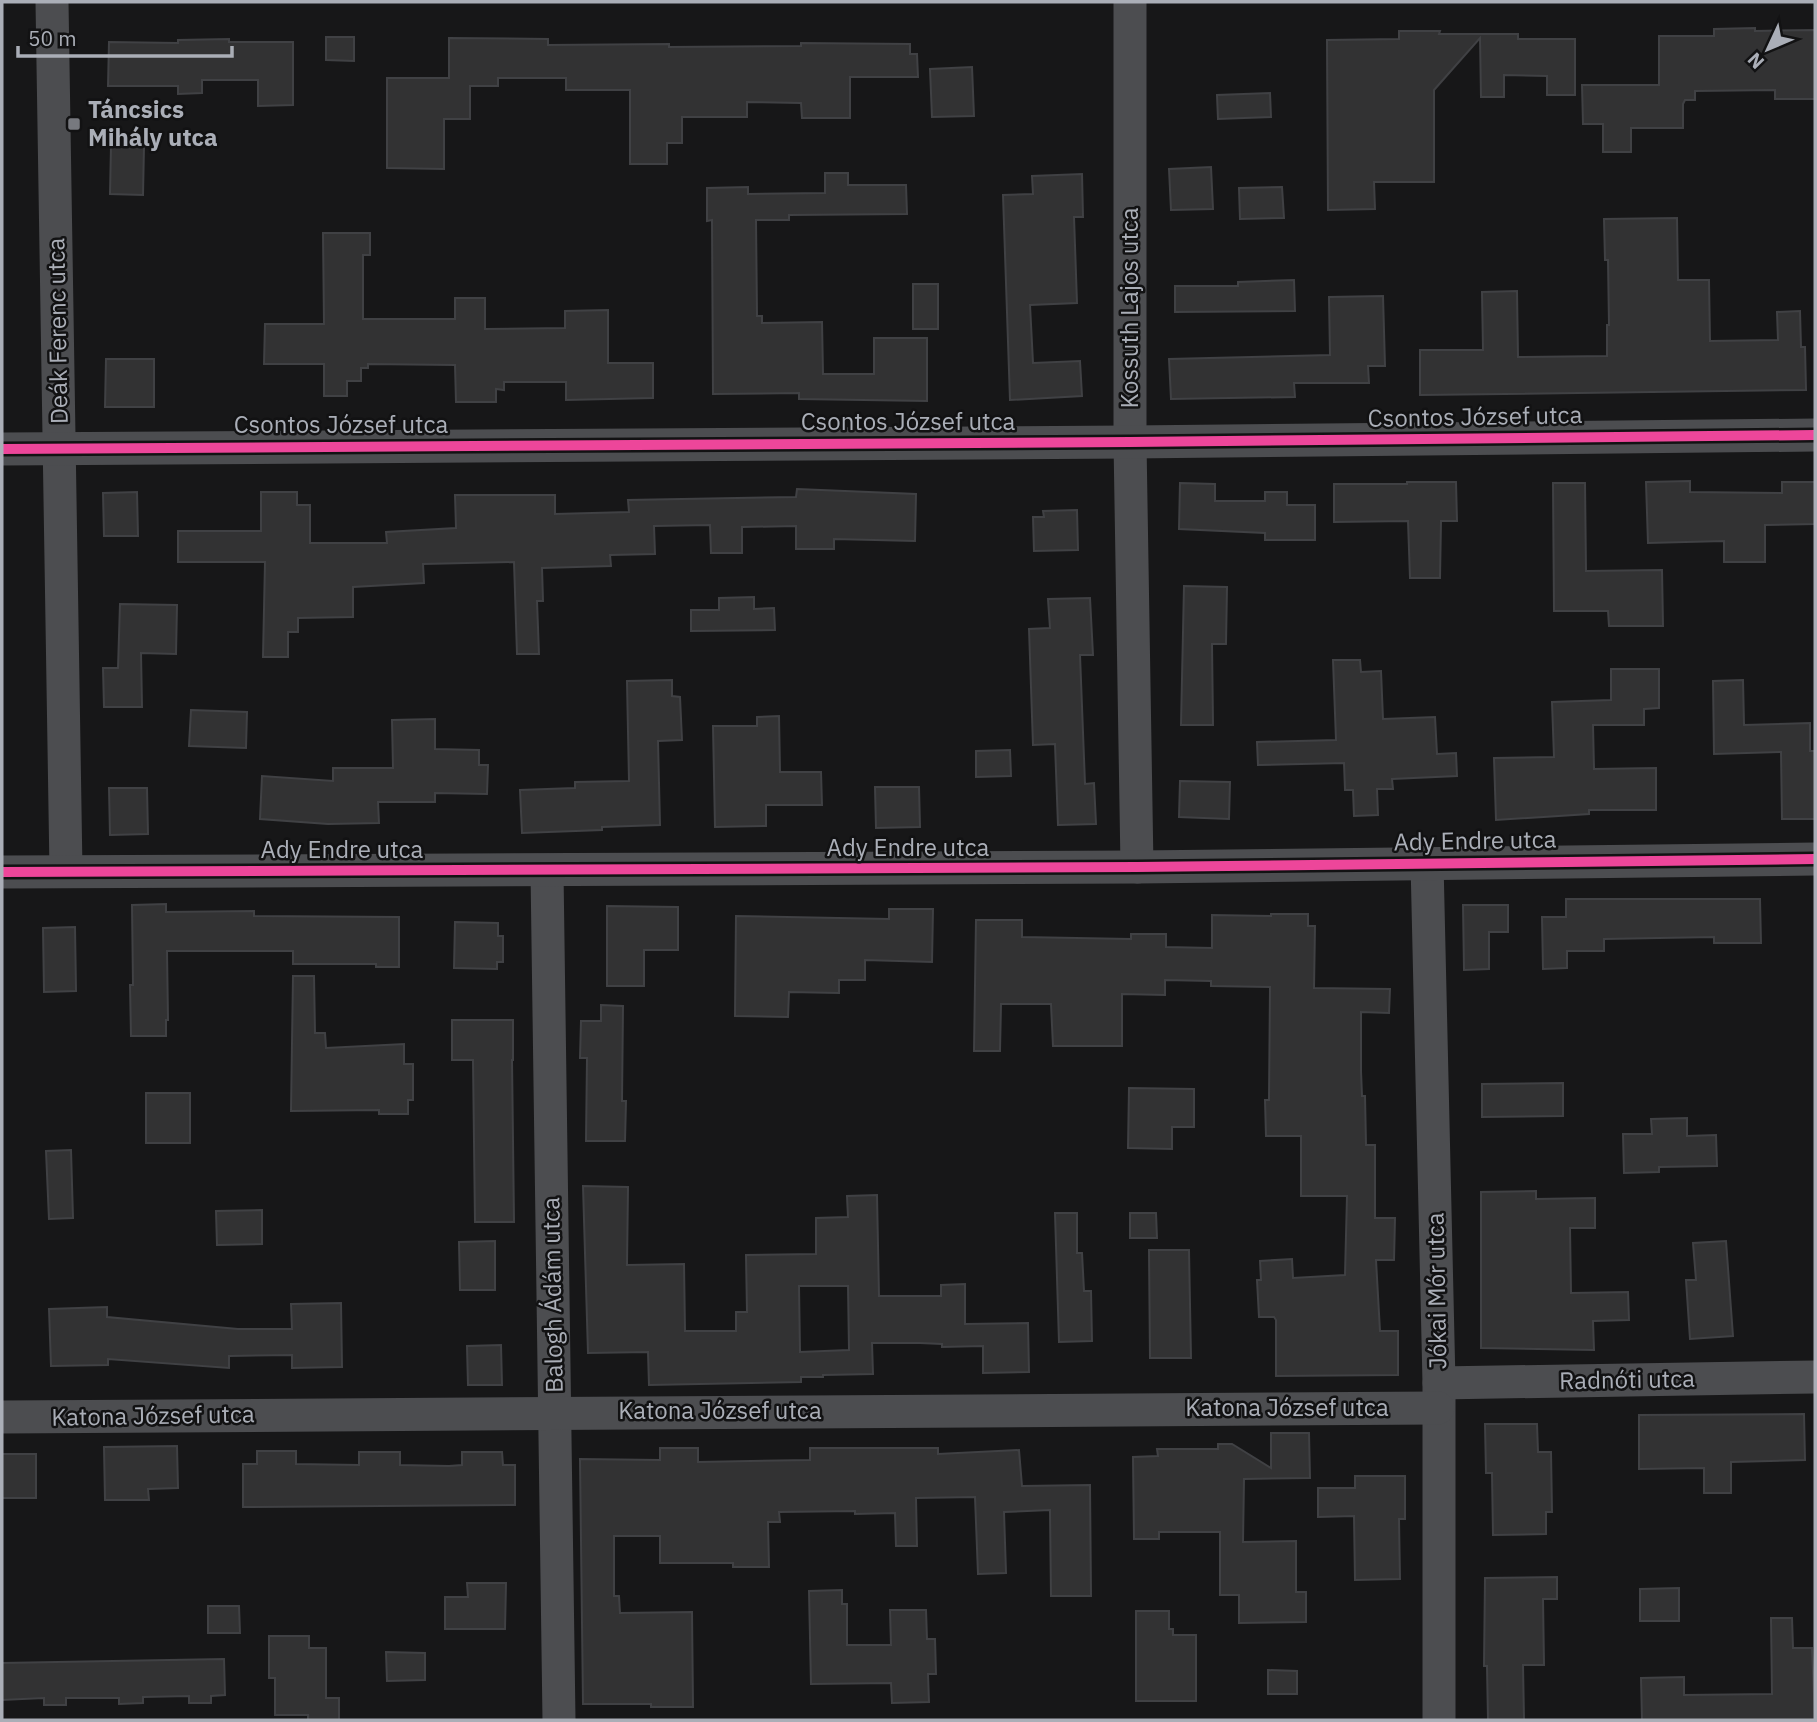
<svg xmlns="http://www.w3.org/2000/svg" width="1817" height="1722" font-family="'IBM Plex Sans',sans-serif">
  <rect width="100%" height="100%" fill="#171718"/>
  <g fill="#323233" stroke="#404144" stroke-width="2" fill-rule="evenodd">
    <polygon points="1755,28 1755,31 1815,30 1815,99 1775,99 1775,90 1695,91 1695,100 1685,100 1683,104 1683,128 1631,128 1631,152 1603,152 1603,124 1583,124 1582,85 1659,85 1659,36 1714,36 1714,29"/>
    <polygon points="1399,31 1440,31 1439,34 1518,34 1518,39 1575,39 1575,95 1547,95 1547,76 1504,75 1504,97 1481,97 1480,38 1434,90 1434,182 1374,182 1375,209 1328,210 1327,40 1399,39"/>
    <polygon points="326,37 354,37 354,61 326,60"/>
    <polygon points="449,38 548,39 548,45 669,44 669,47 801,46 801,43 910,44 910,54 917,54 918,77 850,77 850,118 802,118 801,103 747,102 747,117 682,117 682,143 667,143 667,164 630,164 630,90 566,90 566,78 498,78 498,86 470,86 470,119 444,119 444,169 387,168 387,78 449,78"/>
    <polygon points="229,39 229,42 293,42 293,105 258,106 258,80 202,80 202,93 178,94 178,86 108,86 109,42 178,43 178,40"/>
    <polygon points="972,67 974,116 932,117 930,69"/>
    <polygon points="1270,93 1271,117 1218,119 1217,95"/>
    <polygon points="111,146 144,146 143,195 110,194"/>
    <polygon points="1211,167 1213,209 1171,210 1169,169"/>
    <polygon points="825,173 848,173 848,185 906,185 907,214 789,215 789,220 756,220 757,316 762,316 762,323 822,322 823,374 874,374 874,338 927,338 927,401 799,399 799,393 713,394 712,220 707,221 707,188 748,187 748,194 825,193"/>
    <polygon points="1082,174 1083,217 1074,217 1077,303 1030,305 1033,363 1080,361 1082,396 1010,400 1003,195 1033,194 1032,176"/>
    <polygon points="1282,187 1284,218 1240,219 1239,188"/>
    <polygon points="1677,218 1678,280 1709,280 1710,341 1778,340 1777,312 1800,311 1801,347 1805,347 1806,390 1420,395 1420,350 1483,350 1482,292 1517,291 1518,357 1607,356 1607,325 1609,325 1608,260 1605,260 1604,219"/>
    <polygon points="323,233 370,233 370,255 363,255 363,319 455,319 455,298 485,298 485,329 565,328 565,311 608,310 608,363 653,363 653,398 566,400 566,382 504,382 504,390 496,389 496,402 456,402 455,365 368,364 368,368 361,368 361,381 347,381 347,396 324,396 324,364 264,364 265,324 324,324"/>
    <polygon points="1294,280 1295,311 1175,312 1175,286 1238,286 1238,282"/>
    <rect x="913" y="284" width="25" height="45"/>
    <polygon points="1383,296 1385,366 1368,366 1369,383 1294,383 1295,397 1171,399 1169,359 1330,355 1329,297"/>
    <polygon points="106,359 154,359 154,407 105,407"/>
    <polygon points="1690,481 1690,492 1782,493 1782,482 1815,482 1815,524 1765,525 1765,562 1724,562 1724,541 1648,543 1646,482"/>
    <polygon points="1407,482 1456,482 1457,521 1441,521 1440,578 1410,578 1408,521 1334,522 1334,484 1407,484"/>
    <polygon points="1180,483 1215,484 1215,501 1265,501 1265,492 1287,492 1287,505 1315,505 1315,540 1265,540 1265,533 1179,529"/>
    <polygon points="1553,483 1585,483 1586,571 1662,570 1663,626 1609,626 1608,611 1554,611"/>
    <polygon points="797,489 916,494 915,541 834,539 834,549 796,549 796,526 742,527 742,553 711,553 710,525 654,526 655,554 610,555 611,566 542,568 543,601 537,601 539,654 517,654 514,562 423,564 424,583 353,587 353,617 298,618 298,632 288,632 288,657 263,657 265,562 178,562 178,531 261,531 261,492 297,492 297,505 310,505 310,543 387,543 386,532 456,528 455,495 555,495 555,514 629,512 628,500 796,497"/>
    <polygon points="137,492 138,536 104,536 103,493"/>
    <polygon points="1077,510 1078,550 1034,551 1033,517 1044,517 1043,511"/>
    <polygon points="1184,586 1227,587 1226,644 1212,644 1213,725 1181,725"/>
    <polygon points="754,597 754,609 774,608 775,630 691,631 691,610 719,610 719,598"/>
    <polygon points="1090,598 1093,655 1080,655 1085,784 1094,783 1096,824 1058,825 1055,744 1033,745 1029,629 1050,628 1048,599"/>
    <polygon points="120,604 177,605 176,654 141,653 142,707 104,707 103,668 118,668"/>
    <polygon points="1333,660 1360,660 1361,672 1381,671 1383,719 1435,717 1437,754 1456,753 1457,776 1392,779 1393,789 1377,789 1378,815 1354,816 1353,790 1345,790 1344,763 1258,765 1257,742 1336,740"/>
    <polygon points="1611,669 1659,669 1659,708 1644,709 1644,725 1593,725 1594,769 1656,768 1656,810 1589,810 1589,814 1496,820 1494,758 1554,757 1552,702 1611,700"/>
    <polygon points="672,680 672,696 680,697 682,740 658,741 660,825 602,827 602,830 522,833 520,790 575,788 575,782 629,781 627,681"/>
    <polygon points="1743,680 1744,725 1810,723 1810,751 1815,751 1815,819 1782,819 1781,752 1714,754 1713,681"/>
    <polygon points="191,710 247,712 246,748 189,746"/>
    <polygon points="779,716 780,772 821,772 822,805 766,805 766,826 715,827 713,726 757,726 757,717"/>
    <polygon points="435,719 435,749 479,750 479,765 488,765 487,794 435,793 435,802 378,802 379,823 328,824 260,819 262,776 333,781 333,768 393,768 392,720"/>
    <polygon points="1010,750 1011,776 976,777 976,751"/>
    <polygon points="1180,781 1230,782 1229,819 1179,817"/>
    <polygon points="875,787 919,787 920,827 876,828"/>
    <polygon points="109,788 147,788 148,834 110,835"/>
    <polygon points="1566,899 1760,899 1761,943 1714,943 1714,937 1604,939 1604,951 1567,951 1567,968 1543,969 1542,917 1566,917"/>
    <polygon points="166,904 166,912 254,911 254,916 399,917 399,967 376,967 376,964 293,964 293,951 167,951 168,1020 166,1020 166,1036 131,1036 130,985 133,985 132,905"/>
    <polygon points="1463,905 1508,905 1508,932 1489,932 1489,969 1464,970"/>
    <polygon points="607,906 678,907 678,950 644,950 644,986 607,986"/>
    <polygon points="889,909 933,909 932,962 865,960 865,980 839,980 839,993 789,992 788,1017 735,1016 736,916 889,919"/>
    <polygon points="1271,914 1308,914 1308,926 1315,926 1314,988 1390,989 1389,1013 1361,1012 1361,1071 1362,1096 1365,1096 1366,1145 1375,1145 1375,1218 1395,1218 1394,1260 1376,1260 1380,1331 1398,1331 1398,1375 1276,1376 1276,1320 1274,1317 1259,1317 1257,1280 1261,1280 1260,1261 1292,1259 1293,1278 1345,1275 1347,1196 1301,1196 1301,1136 1266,1136 1265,1100 1269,1100 1270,987 1211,986 1211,981 1165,980 1165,995 1122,994 1122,1046 1053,1046 1051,1004 1001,1004 1000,1051 974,1051 976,920 1022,920 1022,937 1131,939 1131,934 1166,934 1166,947 1212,948 1212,915 1271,916"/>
    <polygon points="455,922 498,923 498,936 503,936 503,962 497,962 497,969 454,968"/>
    <polygon points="75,927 76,991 44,992 43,928"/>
    <polygon points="293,976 314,976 315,1033 325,1033 326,1048 404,1044 404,1064 413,1064 413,1100 408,1100 408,1114 379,1114 379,1110 291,1111"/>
    <polygon points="601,1005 623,1006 622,1101 626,1101 625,1141 586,1141 587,1058 580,1058 581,1021 601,1021"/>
    <polygon points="452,1020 513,1020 513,1060 512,1060 514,1222 475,1222 473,1060 452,1060"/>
    <polygon points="1563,1083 1563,1116 1482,1117 1482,1084"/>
    <polygon points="1129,1088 1194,1089 1194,1127 1172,1127 1172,1149 1128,1148"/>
    <rect x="146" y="1093" width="44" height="50"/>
    <polygon points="1687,1118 1687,1136 1716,1135 1717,1166 1659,1167 1659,1172 1624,1173 1623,1134 1652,1134 1651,1119"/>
    <polygon points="71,1150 73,1218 49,1219 46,1151"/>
    <path d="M 583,1186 L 628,1187 L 627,1265 L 684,1264 L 685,1331 L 736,1331 L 736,1312 L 747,1312 L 746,1255 L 816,1254 L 816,1218 L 848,1217 L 847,1196 L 877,1195 L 879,1296 L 941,1296 L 941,1285 L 965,1284 L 965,1324 L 1028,1323 L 1029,1372 L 983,1373 L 983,1346 L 942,1347 L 942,1344 L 920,1343 L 872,1343 L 873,1374 L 823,1375 L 823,1377 L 801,1377 L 801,1382 L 649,1385 L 648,1352 L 588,1353 ZM 799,1286 L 848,1286 L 849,1350 L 800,1352 Z"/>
    <polygon points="1536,1191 1536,1199 1595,1198 1595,1228 1570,1228 1571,1293 1628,1292 1629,1320 1593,1321 1594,1350 1481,1348 1481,1192"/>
    <polygon points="262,1210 262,1244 217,1245 216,1211"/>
    <polygon points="1055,1213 1077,1213 1077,1253 1082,1253 1084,1291 1091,1291 1092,1341 1059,1342"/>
    <polygon points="1130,1213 1156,1213 1157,1238 1130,1238"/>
    <polygon points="495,1241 495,1290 460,1290 459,1242"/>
    <polygon points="1726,1241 1733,1336 1690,1339 1686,1280 1696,1280 1693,1243"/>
    <polygon points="1149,1250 1189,1250 1191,1358 1150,1358"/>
    <polygon points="341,1303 342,1367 292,1368 292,1355 229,1356 229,1368 108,1359 108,1365 51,1366 49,1309 107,1307 107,1317 238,1329 292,1329 291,1304"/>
    <polygon points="501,1345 502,1385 468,1385 467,1346"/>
    <polygon points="1804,1414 1805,1460 1731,1462 1731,1493 1704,1493 1704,1468 1639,1469 1639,1415"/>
    <polygon points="1485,1424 1537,1424 1538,1452 1551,1452 1552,1512 1546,1512 1546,1534 1493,1535 1492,1473 1486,1473"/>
    <polygon points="1271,1433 1309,1433 1310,1478 1244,1479 1243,1542 1296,1541 1296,1592 1306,1592 1306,1622 1239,1623 1239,1595 1220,1595 1220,1532 1159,1532 1159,1539 1134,1539 1133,1457 1158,1456 1157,1449 1218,1449 1218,1444 1232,1444 1271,1468"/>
    <polygon points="177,1446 178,1488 148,1489 149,1500 105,1500 104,1447"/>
    <polygon points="660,1448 698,1448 698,1462 810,1460 810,1448 938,1448 938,1454 1019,1450 1022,1486 1090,1485 1091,1596 1051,1596 1050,1510 1004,1512 1006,1573 978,1574 975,1497 916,1498 917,1546 896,1546 895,1513 855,1514 855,1511 779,1512 780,1522 768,1522 769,1567 733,1567 733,1563 660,1563 660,1536 614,1536 614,1596 619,1596 620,1613 692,1612 693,1707 651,1707 651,1704 583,1704 580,1459 660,1460"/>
    <polygon points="257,1451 296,1451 296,1464 359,1465 359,1452 400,1452 400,1465 449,1466 462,1465 462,1452 502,1452 503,1465 515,1465 515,1505 243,1507 243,1464 257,1464"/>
    <rect x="2" y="1454" width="34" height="44"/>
    <polygon points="1355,1476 1405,1476 1405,1519 1399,1519 1400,1579 1355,1580 1354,1516 1318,1517 1318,1488 1355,1488"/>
    <polygon points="1557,1577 1557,1599 1543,1599 1544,1665 1523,1665 1524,1720 1488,1720 1487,1666 1484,1666 1485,1578"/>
    <polygon points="467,1583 506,1583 505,1629 445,1629 445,1597 468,1597"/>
    <polygon points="1679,1588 1679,1621 1640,1621 1640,1589"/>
    <polygon points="842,1590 842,1604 847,1604 847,1645 891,1645 890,1610 926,1610 927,1639 935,1639 936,1674 928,1674 929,1702 892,1703 891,1683 811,1684 809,1591"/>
    <polygon points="208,1606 239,1606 240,1633 208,1633"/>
    <polygon points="1136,1611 1169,1611 1169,1629 1173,1629 1173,1635 1196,1635 1196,1701 1136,1701"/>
    <polygon points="1771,1618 1792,1618 1793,1648 1812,1648 1815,1720 1642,1720 1641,1678 1684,1677 1684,1695 1772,1694"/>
    <polygon points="269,1636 309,1636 309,1648 326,1648 326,1698 339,1698 339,1720 308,1720 308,1715 275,1715 275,1678 269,1678"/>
    <polygon points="386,1652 425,1653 425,1680 387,1681"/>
    <polygon points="224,1659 225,1695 211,1696 211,1703 189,1703 189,1696 143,1697 143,1703 119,1704 119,1698 66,1698 66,1705 44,1705 44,1698 2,1700 2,1663"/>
    <polygon points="1268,1670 1297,1671 1297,1694 1268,1694"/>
  </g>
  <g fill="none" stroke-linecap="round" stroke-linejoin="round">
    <g stroke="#4c4d50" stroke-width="33">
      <polyline points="52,2 66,871"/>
      <polyline points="1130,2 1130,442 1137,867"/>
      <polyline points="2,449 1130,442 1815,435"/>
      <polyline points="1427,862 1439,1383 1439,1720"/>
      <polyline points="547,871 559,1720"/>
      <polyline points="2,872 1137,867 1815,859"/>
      <polyline points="1439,1383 1815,1377"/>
      <polyline points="2,1417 1438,1408"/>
    </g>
    <g stroke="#121213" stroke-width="15">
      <g id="cycleway">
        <polyline points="2,449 1130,442 1815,435"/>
        <polyline points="2,872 1137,867 1815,859"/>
      </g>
    </g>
    <use href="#cycleway" stroke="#ed469a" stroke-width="10"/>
  </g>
  <rect fill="#77797f" stroke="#121213" stroke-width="2.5" x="67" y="117" width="14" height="14" rx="3.5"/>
  <g text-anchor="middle" stroke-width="5" stroke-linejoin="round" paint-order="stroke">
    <g font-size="24" font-weight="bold" fill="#aaaeb7" stroke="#121213" text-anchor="start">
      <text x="88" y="118">Táncsics<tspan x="88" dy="28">Mihály utca</tspan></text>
    </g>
    <g font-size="24" fill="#aaaeb7" stroke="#121213">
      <text transform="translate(1130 308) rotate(-90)" y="8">Kossuth Lajos utca</text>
      <text transform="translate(58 331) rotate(-91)" y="8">Deák Ferenc utca</text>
      <text transform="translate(1475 417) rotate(-1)" y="8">Csontos József utca</text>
      <text x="908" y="430">Csontos József utca</text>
      <text x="341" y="433">Csontos József utca</text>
      <text transform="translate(1475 841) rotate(-1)" y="8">Ady Endre utca</text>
      <text x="908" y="856">Ady Endre utca</text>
      <text x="342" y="858">Ady Endre utca</text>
      <text transform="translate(1437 1291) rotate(-91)" y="8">Jókai Mór utca</text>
      <text transform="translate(553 1295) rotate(-91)" y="8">Balogh Ádám utca</text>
      <text transform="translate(1627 1380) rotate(-1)" y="8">Radnóti utca</text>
      <text x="1287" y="1416">Katona József utca</text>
      <text x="720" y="1419">Katona József utca</text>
      <text transform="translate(153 1416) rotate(-1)" y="8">Katona József utca</text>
    </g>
  </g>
  <rect width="1817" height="1722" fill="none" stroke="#aaaeb7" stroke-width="7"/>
  <g transform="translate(1768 49) rotate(226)" stroke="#121213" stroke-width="5" paint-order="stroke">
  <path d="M0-5L12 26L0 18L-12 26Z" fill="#aaaeb7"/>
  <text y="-10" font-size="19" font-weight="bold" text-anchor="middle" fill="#aaaeb7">N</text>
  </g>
  <path d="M18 46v10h214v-10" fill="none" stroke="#aaaeb7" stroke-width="3.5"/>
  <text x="28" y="46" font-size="21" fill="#aaaeb7" stroke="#121213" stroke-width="5" paint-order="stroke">50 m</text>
</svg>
